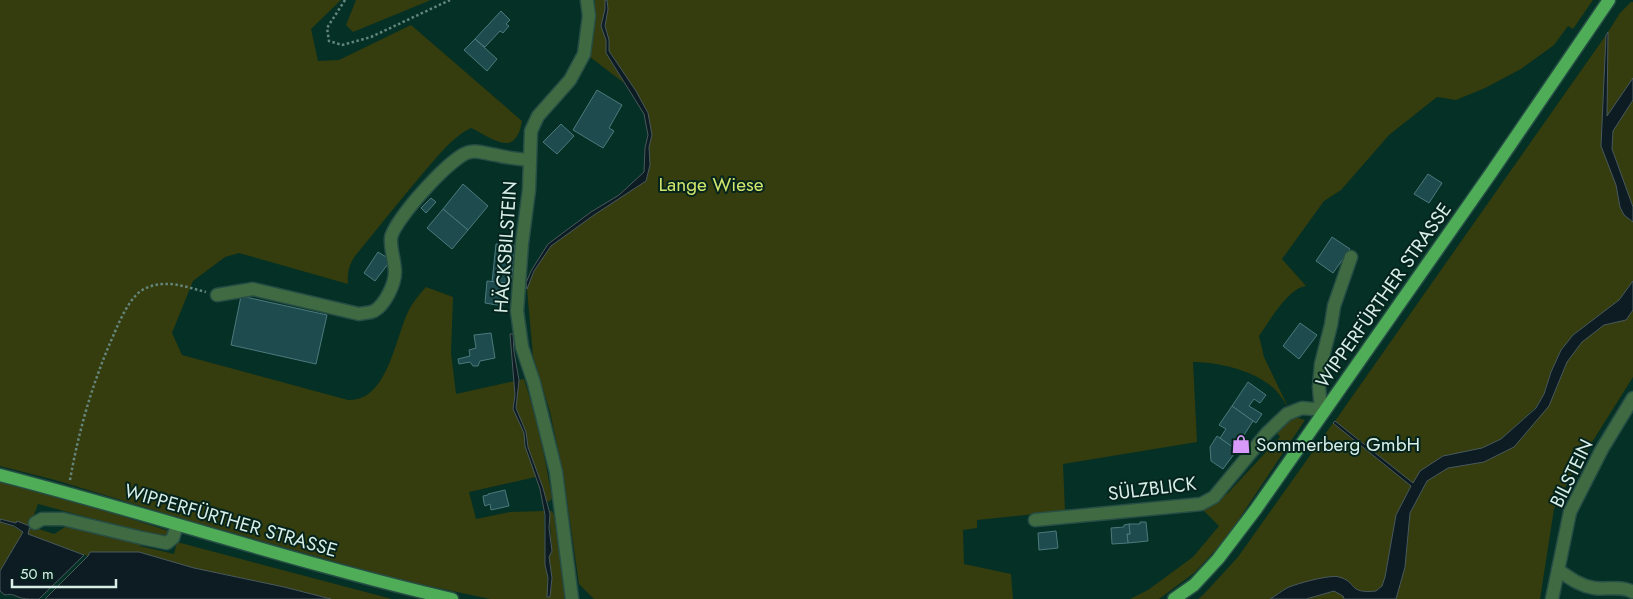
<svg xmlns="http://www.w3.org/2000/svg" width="1633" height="599" font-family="Jost,sans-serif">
  <rect width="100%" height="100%" fill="#053026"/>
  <g fill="#353c0d">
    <path d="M 0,0 L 341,0 L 311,29 L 318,61 L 339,60 L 411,25 L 522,121 C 521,126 520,132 517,136 C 508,154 482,132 471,128 C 452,137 438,156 424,172 C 400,200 378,228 355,256 C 349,265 347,273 348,284 L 239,253 L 225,257 L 193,281 L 172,333 L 182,355 L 348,400 C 387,402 395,339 408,312 C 412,303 419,295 426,287 L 453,297 L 451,353 L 456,394 L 515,381 L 515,395 L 513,409 L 524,433 L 525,446 L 536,477 L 469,492 L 476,519 L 510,512 L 544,511 L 545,565 L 548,578 L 547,596 L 550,597 L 552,578 L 549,557 L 552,551 L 549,511 L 552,511 L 554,515 L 566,592 L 564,599 L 490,599 L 401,580 L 187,520 L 55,480 L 0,466 Z"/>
    <polygon points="356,0 431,0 353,32 346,25"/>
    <polygon points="595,0 605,0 605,9 601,26 606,40 606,53 624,83 590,57 594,34"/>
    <path d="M 607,0 L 1593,0 L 1573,29 L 1568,26 L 1554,45 L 1521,69 L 1485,88 L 1456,100 L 1437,97 L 1389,135 L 1341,190 L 1324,201 L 1282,259 L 1306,286 C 1288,288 1269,322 1259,336 L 1264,357 L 1288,407 C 1283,400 1278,391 1271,386 C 1252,370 1217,362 1193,362 L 1197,442 L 1063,464 L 1065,511 L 977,520 L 977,528 L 963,530 L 964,564 L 1011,574 L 1013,599 L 594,599 L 579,584 L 563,473 L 550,412 L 533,356 L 527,289 L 534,271 L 551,246 L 594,215 L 646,181 L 650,165 L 649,147 L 652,135 L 648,113 L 636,91 L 609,51 L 609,40 L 605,26 L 608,9 Z"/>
    <polygon points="1631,2 1633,2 1633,78 1606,117 1608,32 1620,13"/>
    <polygon points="1606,35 1601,146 1616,185 1620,207 1624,215 1633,222 1633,281 1619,300 1573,335 1561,350 1551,372 1544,394 1536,407 1501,439 1482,448 1443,456 1413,483 1335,421"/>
    <polygon points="1633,100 1633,207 1612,149 1613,131"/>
    <polygon points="1633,310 1633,377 1572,474 1554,509 1540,599 1396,599 1405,567 1410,513 1427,481 1448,468 1484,462 1549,406 1567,362 1582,342 1604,325 1626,320"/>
    <path d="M 524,379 C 537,418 545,457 552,498 L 550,501 L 546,502 L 543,488 L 528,447 L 526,432 L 516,408 L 519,380 Z"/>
    <polygon points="1295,417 1305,420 1225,540 1194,573 1159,599 1130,599 1148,590 1193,557 1219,526 1203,510 1228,493 1280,437 1275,430"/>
    <polygon points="1333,423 1411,486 1396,515 1385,577 1382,586 1376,591 1364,592 1355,590 1348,581 1331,577 1288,587 1270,599 1198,599 1204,594 1238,557"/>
    <polygon points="0,481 87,505 169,531 165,537 161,537 38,504 30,526 54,534 70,524 141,543 140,546 174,554 177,542 392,599 331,599 284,587 194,568 88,556 27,534 30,526 0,519"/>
    <polygon points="0,522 14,527 23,532 0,571"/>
    <polygon points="1335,591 1343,596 1344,599 1306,599"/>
  </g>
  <g fill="#0d1b22" stroke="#4a5a5d">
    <polygon points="605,0 607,0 608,9 605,26 609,40 609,51 636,91 648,113 652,135 649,147 650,165 646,181 594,215 551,246 534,271 527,289 526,283 531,271 548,244 591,212 619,195 644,172 645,148 648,135 644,114 606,53 606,40 601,26 605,9"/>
    <polygon points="1608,32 1607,116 1633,78 1633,100 1613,131 1612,149 1633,207 1633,222 1624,215 1620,207 1616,185 1601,146 1606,35"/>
    <path d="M 1633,281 L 1633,310 L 1626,320 L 1604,325 L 1582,342 L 1567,362 L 1549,406 L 1514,447 L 1484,462 L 1448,468 L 1427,481 L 1410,513 L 1405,567 L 1396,599 L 1344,599 L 1343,596 L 1334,591 L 1306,599 L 1270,599 C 1276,596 1281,591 1287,588 C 1295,584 1331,574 1339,577 C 1358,582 1347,594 1376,591 L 1382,586 L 1385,577 L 1396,515 L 1411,486 L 1333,423 L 1335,421 L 1413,483 L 1420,471 L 1443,456 L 1482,448 L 1501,439 L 1536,408 L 1544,394 L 1551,372 L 1561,350 L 1573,335 L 1619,300 Z"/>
    <polygon points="510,334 513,334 514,352 519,380 516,408 526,432 528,447 543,488 550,514 549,528 552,551 549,557 552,578 550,597 547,597 548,578 545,565 545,515 540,489 525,446 524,433 513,409 515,395"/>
    <path d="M 0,519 L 16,523 L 17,521 L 30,526 L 28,534 L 84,555 L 39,599 C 33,599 26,599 21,598 C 15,596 12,593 5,595 L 0,591 L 0,571 L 23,532 L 14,526 L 0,522 Z"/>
    <polygon points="90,552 139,552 194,568 284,587 331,599 45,599 88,556"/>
  </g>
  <g fill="#1e4b4e" stroke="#4c797c">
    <polygon points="501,11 510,20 506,24 509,26 503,33 500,31 485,47 475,39"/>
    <polygon points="475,39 497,59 487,71 464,50"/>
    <polygon points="597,90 622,105 609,128 614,131 603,148 573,130"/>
    <polygon points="561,124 574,136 557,154 543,142"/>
    <polygon points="1428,174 1442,183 1429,203 1414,194"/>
    <polygon points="463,184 488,206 468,230 443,209"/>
    <polygon points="431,198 436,202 426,213 421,208"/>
    <polygon points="443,209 468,230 452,249 427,228"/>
    <polygon points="1332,237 1350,249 1333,273 1316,261"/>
    <polygon points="496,244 515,246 511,284 492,282"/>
    <polygon points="378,252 391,260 375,281 364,273"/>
    <polygon points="487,281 507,283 503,306 485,303"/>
    <polygon points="241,296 327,315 316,364 231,345"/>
    <polygon points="1300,323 1317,335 1299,359 1283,346"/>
    <polygon points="491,333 495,358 480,361 478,366 473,366 470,362 459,364 458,359 470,356 469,350 476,348 474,335"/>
    <polygon points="1248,382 1266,395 1260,403 1254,399 1249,406 1262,414 1256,423 1232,406"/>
    <polygon points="1232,406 1253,421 1235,449 1220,438 1226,429 1219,425"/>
    <polygon points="1217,436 1237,450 1223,469 1211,461 1210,447"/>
    <polygon points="505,490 509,506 491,510 490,504 485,506 484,503 483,496 488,495 488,494"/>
    <polygon points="1140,522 1146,522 1148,541 1128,543 1127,534 1130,534 1129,524 1140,524"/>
    <polygon points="1129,524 1130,534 1127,534 1128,543 1112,544 1111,528 1124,527 1124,525"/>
    <polygon points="1056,531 1058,548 1039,550 1038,533"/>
  </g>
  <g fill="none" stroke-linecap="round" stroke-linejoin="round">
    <g stroke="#274e45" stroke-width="15">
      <g id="minor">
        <path d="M 217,295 L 253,289 L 359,314 C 363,313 370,313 374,311 C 385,305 395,284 395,272 C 395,261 390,249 391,238 C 393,221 453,154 470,152 C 479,150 487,154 496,155 C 507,158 518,159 530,160"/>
        <polyline points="1321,409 1319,387 1321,364 1331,325 1334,306 1351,257"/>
        <polyline points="1035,520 1201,504 1214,497 1267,433 1287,414 1302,408 1325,410"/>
        <polyline points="35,523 42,519 63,519 142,538 167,543 173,538 177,525"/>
        <path d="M 1558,570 C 1570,578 1580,586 1594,588 C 1607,590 1621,585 1633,592"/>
        <polyline points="572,599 556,472 534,383 522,347 517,311 522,243 529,190 531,131 538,116 570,80 584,54 589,16 587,0"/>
        <polyline points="1552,599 1570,512 1602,449 1633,398"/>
      </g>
    </g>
    <g stroke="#274e45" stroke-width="15">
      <g id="major">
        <path d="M 0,475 C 151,514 300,564 452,599"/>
        <polyline points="1174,599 1194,585 1218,559 1256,509 1491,173 1609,0"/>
      </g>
    </g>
    <g stroke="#64867d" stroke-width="2.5" stroke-dasharray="2.5 2.5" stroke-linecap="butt">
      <polyline points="345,0 327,28 329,41 342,45 371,37 450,0"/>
      <path d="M 70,480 C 79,429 93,381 114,334 C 120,320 131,294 146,288 C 167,279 186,287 206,292"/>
    </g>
    <use href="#minor" stroke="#406b42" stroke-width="12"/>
    <use href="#major" stroke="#4fad57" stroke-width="12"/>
  </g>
  <defs>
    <g id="shop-bare" transform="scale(1.5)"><path d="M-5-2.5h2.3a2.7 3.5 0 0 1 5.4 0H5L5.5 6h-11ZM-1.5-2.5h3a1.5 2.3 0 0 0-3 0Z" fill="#d89af8" stroke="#05241d" stroke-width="2.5" paint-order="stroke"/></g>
  </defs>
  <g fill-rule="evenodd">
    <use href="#shop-bare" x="1241" y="444"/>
  </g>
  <g text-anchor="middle" stroke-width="4" stroke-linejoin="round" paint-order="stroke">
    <g font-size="19" fill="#d1e56b" stroke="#05241d">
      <text x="711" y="191">Lange Wiese</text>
    </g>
    <g font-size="19" fill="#d8eee6" stroke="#05241d">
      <text transform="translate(505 247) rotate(-86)" y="7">HÄCKSBILSTEIN</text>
      <text transform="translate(1383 295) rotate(-55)" y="7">WIPPERFÜRTHER STRASSE</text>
      <text transform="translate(1571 473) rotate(-64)" y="7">BILSTEIN</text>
      <text transform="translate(1152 488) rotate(-7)" y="7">SÜLZBLICK</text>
      <text transform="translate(231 520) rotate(16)" y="7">WIPPERFÜRTHER STRASSE</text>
    </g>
    <g font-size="19" fill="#d8eee6" stroke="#05241d" text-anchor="start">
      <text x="1256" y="451">Sommerberg GmbH</text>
    </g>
  </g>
  <path d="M12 579v8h104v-8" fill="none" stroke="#d8eee6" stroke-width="2.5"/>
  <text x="20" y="579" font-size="15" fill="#d8eee6" stroke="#05241d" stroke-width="4" paint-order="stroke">50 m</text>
</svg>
